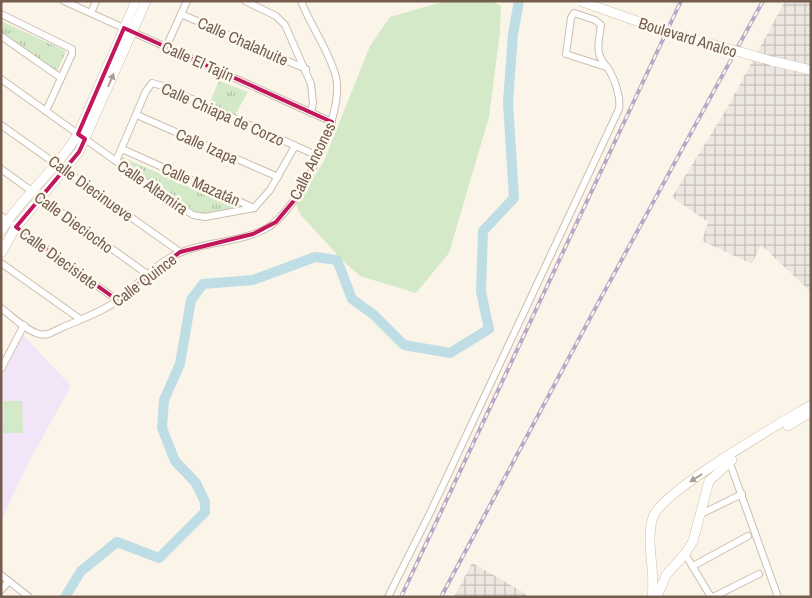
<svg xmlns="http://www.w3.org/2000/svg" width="812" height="598" font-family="'Archivo Narrow',sans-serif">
  <defs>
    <pattern id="industrial-grid" width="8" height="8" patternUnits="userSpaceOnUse" patternTransform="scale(1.25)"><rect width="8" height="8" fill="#ede7e2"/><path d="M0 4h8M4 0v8" fill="none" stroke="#c5beb9"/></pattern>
    <pattern id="park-tufts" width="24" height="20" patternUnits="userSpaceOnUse" patternTransform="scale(1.25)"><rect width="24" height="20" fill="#d3e9c7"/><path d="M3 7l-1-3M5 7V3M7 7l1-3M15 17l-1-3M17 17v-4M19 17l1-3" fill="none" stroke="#b0c0a4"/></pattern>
  </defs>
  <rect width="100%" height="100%" fill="#fbf5e9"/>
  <g fill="url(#industrial-grid)">
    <polygon points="785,1 811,1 811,292 761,245 752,264 702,241 708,222 672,197 726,110"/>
    <polygon points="472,563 523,592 528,597 454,597"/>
  </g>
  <polygon fill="#f2e5f8" points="23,335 71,386 31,458 1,520 1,379"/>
  <g fill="#d3e9c7">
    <polygon points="445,1 492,1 501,6 500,32 489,117 449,253 416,293 360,276 344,262 300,214 296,204 324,161 370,46 390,17"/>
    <polygon points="4,401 22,401 23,433 3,433"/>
  </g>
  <g fill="url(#park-tufts)">
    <polygon points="1,21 66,51 57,72 1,33"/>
    <polygon points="219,81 248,92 235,115 209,104"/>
    <polygon points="122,157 234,207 235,211 196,214 118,161"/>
  </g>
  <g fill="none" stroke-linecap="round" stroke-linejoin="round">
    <polyline stroke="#bedde5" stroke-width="10" points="65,597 81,571 117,542 159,558 205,512 205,502 196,483 175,461 162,428 164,400 180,364 191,300 203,284 253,280 315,257 337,260 352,299 374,315 404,345 450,353 489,329 481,292 483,231 514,198 508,102 513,34 519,1"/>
    <g stroke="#cdbdaf" stroke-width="8">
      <g id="street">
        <polyline points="64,1 332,122"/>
        <polyline points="245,1 276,16 285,25 311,84 313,103 311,113"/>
        <polyline points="91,13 96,1"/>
        <polyline points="1,14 72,49 72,54 46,111"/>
        <polyline points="181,14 306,69"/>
        <polyline points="1,36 61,78"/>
        <polyline points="166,47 187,1"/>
        <polyline points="1,79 176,204 193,215 205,217 254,208 270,190 295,146"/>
        <polyline points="137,115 278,177"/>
        <polyline points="1,125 180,252"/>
        <polyline points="122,149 254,208"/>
        <polyline points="116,161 146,91 152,83 163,86 318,156"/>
        <polyline points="1,169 147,274"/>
        <polyline points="1,216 117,300"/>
        <polyline points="1,263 80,319"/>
        <path d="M 1,308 C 12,316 25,330 39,334 C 47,337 56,330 63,327 C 82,319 102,312 118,300 C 136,287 151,268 171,257 C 200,241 236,244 265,229 C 299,212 345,114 336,77 C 329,50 311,27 301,1"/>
        <polyline points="1,369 24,325"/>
        <polyline points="728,458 778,597"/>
        <polyline points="699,515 742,494"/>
        <polyline points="685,554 711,597"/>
        <polyline points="693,566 748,536"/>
        <polyline points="1,575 29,597"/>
        <polyline points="1,590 9,581"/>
        <path d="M 388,597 L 430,513 L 619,109 C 621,96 614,77 607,67 C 603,62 600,59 599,53 C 597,44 600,34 601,25 L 595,20 L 574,13 L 571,18 L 566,54 L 606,67"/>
        <polyline points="713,597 759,574"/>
      </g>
    </g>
    <g stroke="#d0beac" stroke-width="10">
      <g id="secondary">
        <polyline points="772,61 811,70"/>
        <path d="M 1,231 C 22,196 57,170 78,134 L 136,1"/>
        <polyline points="1,253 16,227 79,152 146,1"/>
        <polyline points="788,426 811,412"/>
        <path d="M 652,597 C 656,571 645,542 653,517 C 663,490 781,423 811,405"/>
        <polyline points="657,597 666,575 685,554 693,541 709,481 732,460"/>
      </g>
    </g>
    <use href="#street" stroke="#fff" stroke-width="6"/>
    <use href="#secondary" stroke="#fff" stroke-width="9"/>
    <g stroke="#b9a7c5" stroke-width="4">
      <g id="rail">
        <polyline points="401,597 681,1"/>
        <polyline points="441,597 596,307 763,1"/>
      </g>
    </g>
    <use href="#rail" stroke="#fef9ef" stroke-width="2" stroke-dasharray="5.5" stroke-linecap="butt"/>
    <g stroke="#d0beac" stroke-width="10" stroke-linecap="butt">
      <polyline id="secondary-bridge" points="580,1 665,31 772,61"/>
    </g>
    <use href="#secondary-bridge" stroke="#fff" stroke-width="9"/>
  </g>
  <defs><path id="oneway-solid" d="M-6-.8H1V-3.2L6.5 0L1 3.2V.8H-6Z" transform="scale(1.25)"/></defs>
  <g fill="#ac9e94">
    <use href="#oneway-solid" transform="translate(111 80) rotate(-67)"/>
    <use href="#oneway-solid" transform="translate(696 478) rotate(148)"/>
  </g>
  <path fill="none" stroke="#c2185b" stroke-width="4" stroke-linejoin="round" d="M 124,28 L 332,122 L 297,197 L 276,222 L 253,234 L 180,252 L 117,300 L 16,227 L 79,152 L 85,139 L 78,134 Z"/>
  <g text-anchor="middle" stroke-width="5" stroke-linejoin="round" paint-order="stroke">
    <g font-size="16" fill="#755d4d" stroke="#fef9ef">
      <text transform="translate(688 37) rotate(17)" y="6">Boulevard Analco</text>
      <text transform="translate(243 41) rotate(24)" y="6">Calle Chalahuite</text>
      <text transform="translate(198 61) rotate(24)" y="6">Calle El Tajín</text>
      <text transform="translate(223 114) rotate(24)" y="6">Calle Chiapa de Corzo</text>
      <text transform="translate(207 146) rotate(24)" y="6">Calle Izapa</text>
      <text transform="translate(312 161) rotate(-64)" y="6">Calle Ancones</text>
      <text transform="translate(201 184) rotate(24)" y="6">Calle Mazatán</text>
      <text transform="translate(153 187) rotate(35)" y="6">Calle Altamira</text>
      <text transform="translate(91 188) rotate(36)" y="6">Calle Diecinueve</text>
      <text transform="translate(74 222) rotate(36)" y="6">Calle Dieciocho</text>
      <text transform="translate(59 258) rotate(36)" y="6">Calle Diecisiete</text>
      <text transform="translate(144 280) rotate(-37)" y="6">Calle Quince</text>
    </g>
  </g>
  <rect width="812" height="598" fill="none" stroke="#755d4d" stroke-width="5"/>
</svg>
